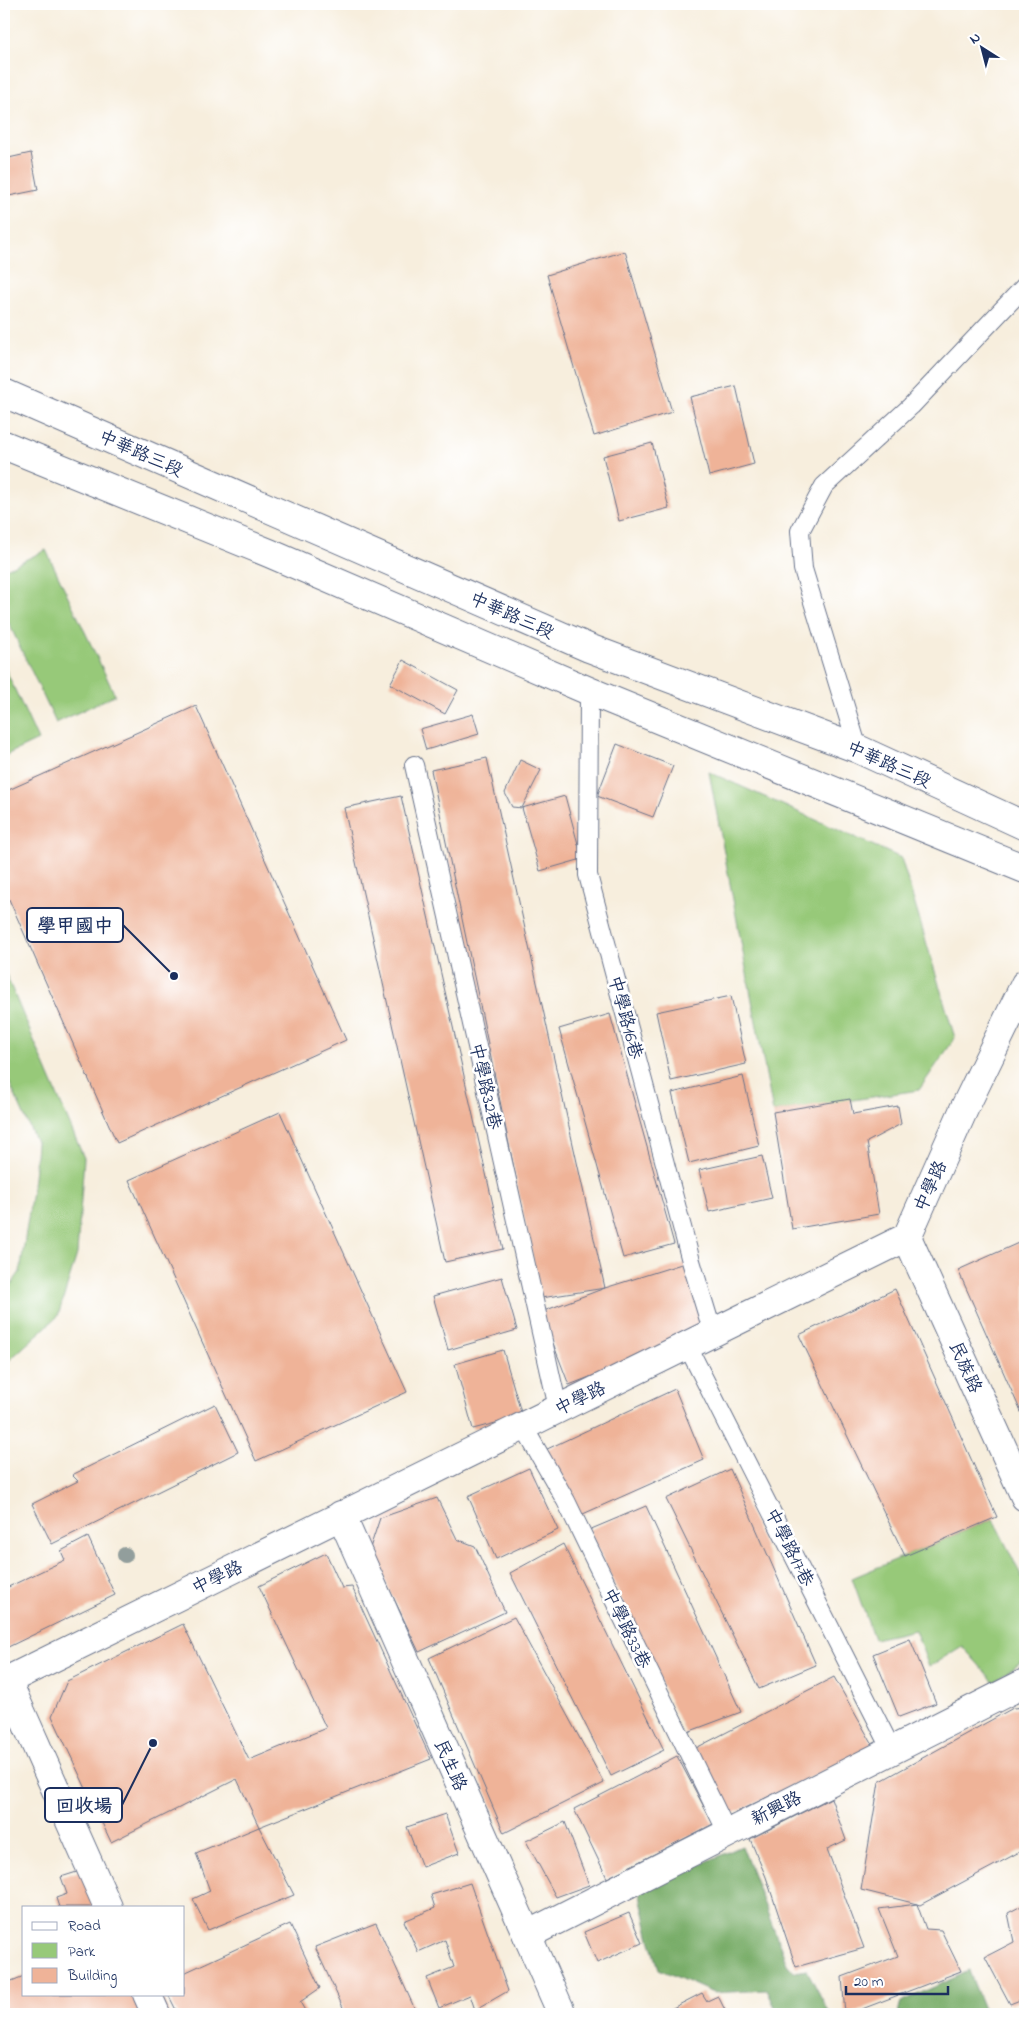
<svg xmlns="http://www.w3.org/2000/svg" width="1029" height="2018" font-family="'Indie Flower','LXGW WenKai TC',sans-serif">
  <rect width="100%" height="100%" fill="#fff"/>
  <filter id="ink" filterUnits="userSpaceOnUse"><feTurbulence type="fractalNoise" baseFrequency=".02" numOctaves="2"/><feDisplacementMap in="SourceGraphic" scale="10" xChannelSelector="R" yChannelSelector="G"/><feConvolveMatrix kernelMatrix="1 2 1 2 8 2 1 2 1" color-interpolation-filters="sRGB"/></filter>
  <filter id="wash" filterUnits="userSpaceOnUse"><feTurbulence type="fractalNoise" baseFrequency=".0096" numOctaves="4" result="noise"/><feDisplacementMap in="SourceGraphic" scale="20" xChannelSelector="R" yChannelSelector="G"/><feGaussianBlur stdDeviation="1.12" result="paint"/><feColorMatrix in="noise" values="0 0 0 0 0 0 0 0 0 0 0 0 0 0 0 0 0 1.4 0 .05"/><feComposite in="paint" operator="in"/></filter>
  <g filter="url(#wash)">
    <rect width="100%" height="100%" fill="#f7eedd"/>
    <g fill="#97c979" stroke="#597c6c">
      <polygon points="46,550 115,695 56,723 4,613 4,570"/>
      <polygon points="4,666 38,740 4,756"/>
      <polygon points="709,772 901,858 955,1038 919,1090 773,1112"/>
      <polygon points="4,970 84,1158 77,1254 58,1316 4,1365 4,1295 20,1272 34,1178 37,1144 4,1071"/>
      <polygon points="993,1519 1025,1583 1025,1660 994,1682 962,1646 929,1667 915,1630 874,1639 852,1578"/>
    </g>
    <g fill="#79ad69" stroke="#4a6e64">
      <polygon points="742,1846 787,1964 794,1972 807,1970 830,2014 778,2014 767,1990 713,1993 659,1969 650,1939 639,1891"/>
      <polygon points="969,1971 986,2014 898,2014 901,2002"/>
    </g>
    <g id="blocks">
      <g fill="#efb398">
        <polygon points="31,153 38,190 4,197 4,159"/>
        <polygon points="625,251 672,412 594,436 547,275"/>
        <polygon points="736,386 754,464 709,476 690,397"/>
        <polygon points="652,443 669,508 619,521 603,456"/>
        <polygon points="403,660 458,690 445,714 390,684"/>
        <polygon points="196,706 346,1040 117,1143 4,888 4,792"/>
        <polygon points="473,714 479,734 426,750 420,729"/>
        <polygon points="617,744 673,766 653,817 597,796"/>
        <polygon points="487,758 605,1288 691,1261 712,1330 569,1385 541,1312 605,1288 541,1298 431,770"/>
        <polygon points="520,760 541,770 522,808 512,807 505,793"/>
        <polygon points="401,796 503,1249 445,1262 344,808"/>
        <polygon points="565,796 582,859 540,871 522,808"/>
        <polygon points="731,996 746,1064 671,1081 656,1012"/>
        <polygon points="610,1014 674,1244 623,1258 559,1029"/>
        <polygon points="743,1076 759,1146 689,1163 672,1093"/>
        <polygon points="850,1099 853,1114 898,1106 901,1124 867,1142 879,1214 792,1229 773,1112"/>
        <polygon points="280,1112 407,1392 256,1461 129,1180"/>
        <polygon points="762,1156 772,1198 709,1212 699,1170"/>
        <polygon points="1025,1240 1025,1421 958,1270"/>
        <polygon points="502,1277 517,1330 448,1350 433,1296"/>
        <polygon points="895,1289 997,1517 905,1556 799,1335"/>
        <polygon points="503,1350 522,1416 473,1429 455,1364"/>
        <polygon points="675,1389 704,1460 574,1518 543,1451"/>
        <polygon points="215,1404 238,1452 52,1544 32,1504 78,1481 72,1475"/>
        <polygon points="529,1468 558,1530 496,1559 468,1496"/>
        <polygon points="730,1469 816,1665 759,1689 666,1499"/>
        <polygon points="437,1498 457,1539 475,1546 505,1612 419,1652 370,1548 380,1518"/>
        <polygon points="646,1506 741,1712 685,1733 589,1530"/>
        <polygon points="88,1537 115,1595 4,1649 4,1589 65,1560 61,1551"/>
        <polygon points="563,1544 664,1750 611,1776 510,1573"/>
        <polygon points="326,1553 342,1588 352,1587 431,1759 259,1827 237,1779 111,1842 52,1716 67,1681 183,1624 249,1760 326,1728 259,1586"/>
        <polygon points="514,1617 604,1783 504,1833 429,1658"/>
        <polygon points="910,1639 936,1703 899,1717 873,1654"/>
        <polygon points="834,1677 874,1747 721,1819 694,1749"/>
        <polygon points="1025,1707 1025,1849 920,1905 917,1904 926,1929 941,1930 961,1971 849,2014 845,2014 842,1977 898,1956 879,1909 917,1904 861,1890 879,1782 1013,1708"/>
        <polygon points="677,1756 713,1824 607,1878 574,1809"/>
        <polygon points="831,1798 846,1840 827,1849 864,1948 796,1967 766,1877 750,1839"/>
        <polygon points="445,1814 459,1853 422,1867 407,1827"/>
        <polygon points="565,1822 589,1885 556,1897 526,1841"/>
        <polygon points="259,1827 294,1895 208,1930 193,1899 210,1891 196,1853"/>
        <polygon points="83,1870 96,1907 59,1907 56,1898 67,1894 61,1877"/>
        <polygon points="470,1883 508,1991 475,2010 470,1995 439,2008 427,1978 454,1967 445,1940 418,1952 404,1921 435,1908 431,1895"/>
        <polygon points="1025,1904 1025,1998 1010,2004 985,1957 1014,1942 1008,1913"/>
        <polygon points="629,1913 642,1943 597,1963 584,1932"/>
        <polygon points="376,1923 417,2014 346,2014 315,1947"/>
        <polygon points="290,1924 320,1988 300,2002 307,2014 178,2014 168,1994 184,1994 184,1973"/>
        <polygon points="24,1976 24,1994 162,1994 169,2014 4,2014 4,1984"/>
        <polygon points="702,1993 707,2001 718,1996 727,2014 661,2014"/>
      </g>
    </g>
  </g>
  <g filter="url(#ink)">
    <use href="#blocks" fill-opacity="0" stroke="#68728a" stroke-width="1"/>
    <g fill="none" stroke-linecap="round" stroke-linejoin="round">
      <g stroke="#68728a" stroke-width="20">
        <g id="lane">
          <polyline points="589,691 588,875 691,1261 712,1330 708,1335"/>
          <polyline points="858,749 803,569 800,531 824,486 911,406 1025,286"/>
          <polyline points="414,765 558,1408"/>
          <polyline points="687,1345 892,1750"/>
          <polyline points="523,1426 566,1501 727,1832"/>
        </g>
      </g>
      <g stroke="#68728a" stroke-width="30">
        <g id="street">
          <polyline points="4,393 589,648 858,749 1025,826"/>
          <polyline points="4,445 269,553 589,691 1025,869"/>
          <polyline points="907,1237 1025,1497"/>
          <polyline points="341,1515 562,2014"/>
          <polyline points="7,1680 108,1907"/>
          <polyline points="4,1682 907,1237 964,1109 1025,984"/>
          <polyline points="527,1935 1025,1683"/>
          <polyline points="147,1994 156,2014"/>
        </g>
      </g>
      <use href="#lane" stroke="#fff" stroke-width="18"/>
      <use href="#street" stroke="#fff" stroke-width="28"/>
    </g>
    <circle fill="#929e9c" cx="125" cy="1555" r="8"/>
  </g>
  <g text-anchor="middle" stroke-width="5" stroke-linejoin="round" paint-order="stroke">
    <g font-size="18" fill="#1b2f5e" stroke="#fff">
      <text transform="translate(141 453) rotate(24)" y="6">中華路三段</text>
      <text transform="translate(512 615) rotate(24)" y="6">中華路三段</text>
      <text transform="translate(889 764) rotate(24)" y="6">中華路三段</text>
      <text transform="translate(626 1017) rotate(75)" y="6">中學路16巷</text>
      <text transform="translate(486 1086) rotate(77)" y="6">中學路32巷</text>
      <text transform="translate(930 1186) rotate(-66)" y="6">中學路</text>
      <text transform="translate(966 1367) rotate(66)" y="6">民族路</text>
      <text transform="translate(580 1398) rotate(-26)" y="6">中學路</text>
      <text transform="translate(790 1547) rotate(63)" y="6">中學路17巷</text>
      <text transform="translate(217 1577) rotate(-26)" y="6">中學路</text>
      <text transform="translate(627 1628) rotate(64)" y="6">中學路33巷</text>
      <text transform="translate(451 1765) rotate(66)" y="6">民生路</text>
      <text transform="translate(776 1808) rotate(-27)" y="6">新興路</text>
    </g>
  </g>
  <path fill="none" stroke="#1b2f5e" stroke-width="2" d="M174 976L123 925M153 1743L122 1805"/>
  <g fill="#1b2f5e" stroke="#fff" stroke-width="2">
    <circle cx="174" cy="976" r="5"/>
    <circle cx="153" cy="1743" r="5"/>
  </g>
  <g fill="#fff" stroke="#1b2f5e" stroke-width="2">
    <rect x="27" y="908" width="96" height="34" rx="5"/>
    <rect x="45" y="1788" width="77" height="34" rx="5"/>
  </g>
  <g font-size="19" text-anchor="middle" font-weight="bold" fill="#1b2f5e">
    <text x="75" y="932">學甲國中</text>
    <text x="84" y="1812">回收場</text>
  </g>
  <rect width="1029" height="2018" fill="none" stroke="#fff" stroke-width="20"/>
  <rect x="22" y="1906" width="162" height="90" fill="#ffffff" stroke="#a4acbf"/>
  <rect x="32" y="1922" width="25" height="8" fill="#ffffff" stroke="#a4acbf"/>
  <text x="68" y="1930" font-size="15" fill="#1b2f5e">Road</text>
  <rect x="32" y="1943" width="25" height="15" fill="#97c979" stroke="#a4acbf"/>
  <text x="68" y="1956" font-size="15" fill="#1b2f5e">Park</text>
  <rect x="32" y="1968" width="25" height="15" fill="#efb398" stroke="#a4acbf"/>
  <text x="68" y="1980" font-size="15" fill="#1b2f5e">Building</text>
  <g transform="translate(982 48) rotate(324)" stroke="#ffffff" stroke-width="4" paint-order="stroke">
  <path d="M0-4L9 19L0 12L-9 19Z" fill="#1b2f5e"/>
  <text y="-8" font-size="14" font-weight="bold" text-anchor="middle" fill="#1b2f5e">N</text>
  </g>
  <path d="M846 1986v8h102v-8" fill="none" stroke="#1b2f5e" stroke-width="2.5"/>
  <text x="854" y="1986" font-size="15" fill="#1b2f5e" stroke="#ffffff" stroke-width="4" paint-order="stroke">20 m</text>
</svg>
